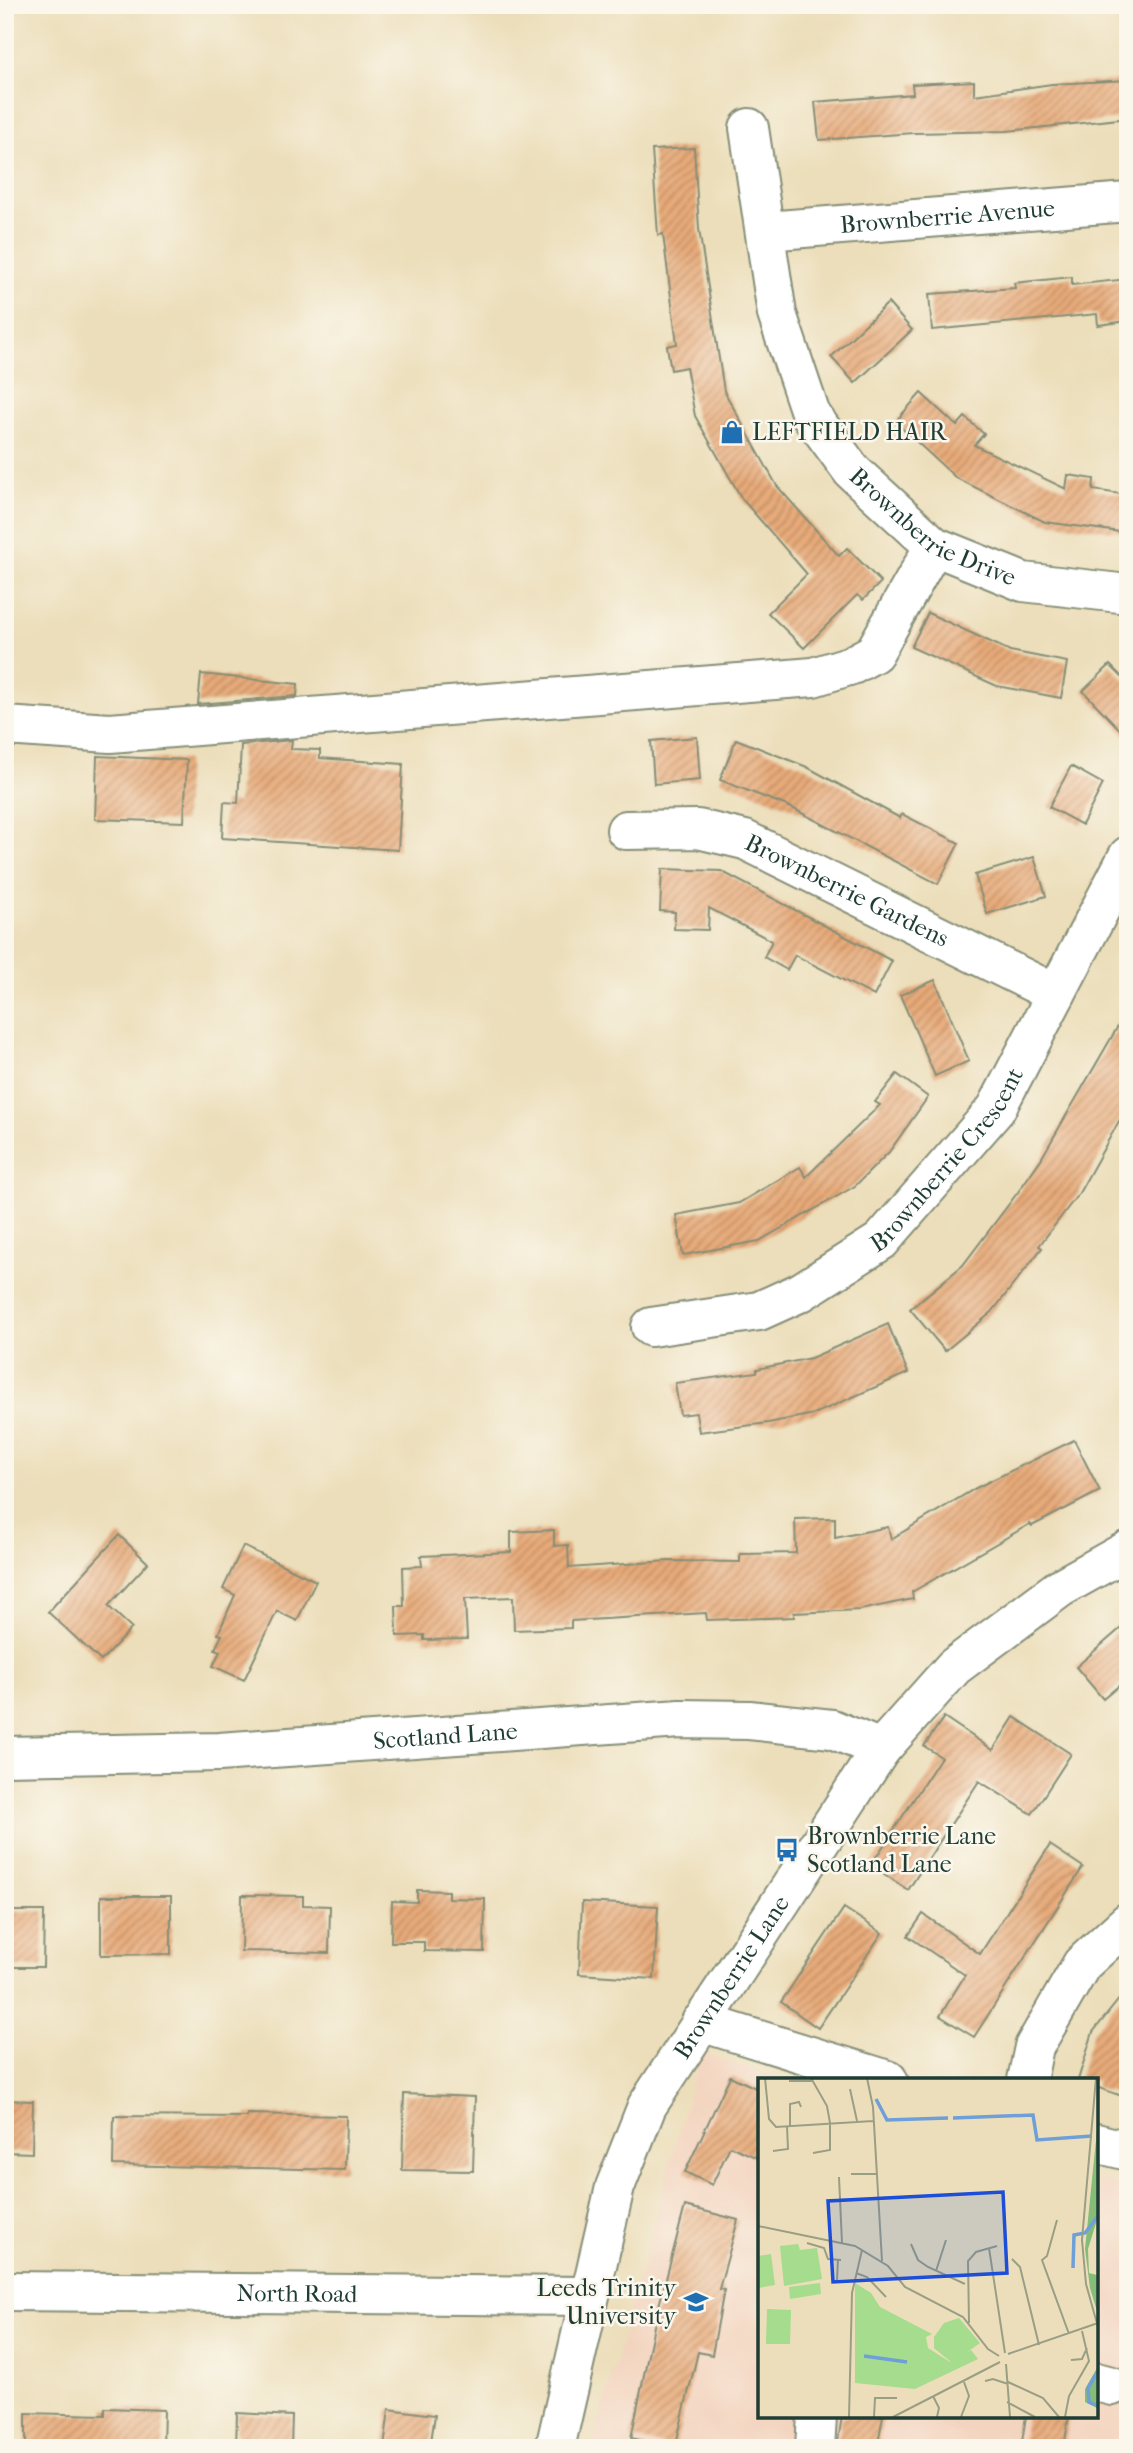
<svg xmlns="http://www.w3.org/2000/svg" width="1133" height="2453" font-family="'IM FELL French Canon',serif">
  <defs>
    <pattern id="building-hatch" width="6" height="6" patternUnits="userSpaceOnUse" patternTransform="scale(1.75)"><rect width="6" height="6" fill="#e8aa79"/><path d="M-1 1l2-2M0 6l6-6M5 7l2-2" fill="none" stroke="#bb8c64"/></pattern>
  </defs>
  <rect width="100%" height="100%" fill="#fbf7ec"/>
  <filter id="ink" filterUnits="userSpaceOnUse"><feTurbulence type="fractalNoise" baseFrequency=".0143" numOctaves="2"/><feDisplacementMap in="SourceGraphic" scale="14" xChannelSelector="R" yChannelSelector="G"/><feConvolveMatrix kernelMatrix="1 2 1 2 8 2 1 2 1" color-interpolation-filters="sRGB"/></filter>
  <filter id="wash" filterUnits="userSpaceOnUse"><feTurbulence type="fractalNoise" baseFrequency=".00686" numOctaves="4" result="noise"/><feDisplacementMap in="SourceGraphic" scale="28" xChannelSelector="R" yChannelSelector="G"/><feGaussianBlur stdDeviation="1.57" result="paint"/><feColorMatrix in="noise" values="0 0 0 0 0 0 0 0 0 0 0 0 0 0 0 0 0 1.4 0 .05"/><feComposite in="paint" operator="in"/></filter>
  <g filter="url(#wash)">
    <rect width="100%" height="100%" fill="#ecdeba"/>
    <polygon fill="#f3d4bf" points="700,2053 785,2080 760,2080 760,2416 1096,2416 1096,2179 1128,2188 1128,2448 592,2448"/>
    <g id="blocks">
      <g fill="url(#building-hatch)">
        <polygon points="1128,80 1128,118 1007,131 914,133 819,140 815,102 913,94 912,84 974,81 974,95 1052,84"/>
        <polygon points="694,148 699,229 724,391 777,486 839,556 847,548 881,582 863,600 857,595 804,648 768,613 807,574 742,499 695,416 686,367 671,370 667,346 677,344 663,234 658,235 652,150"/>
        <polygon points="1072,277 1072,285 1128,279 1128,321 1098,325 1097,314 932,330 929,294 1015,288 1014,283"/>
        <polygon points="888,303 912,330 855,383 831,357"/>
        <polygon points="921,393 957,426 965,417 984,434 974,445 1066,489 1068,475 1094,479 1093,490 1128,495 1128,533 1045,522 956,478 895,422"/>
        <polygon points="928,613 1010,651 1067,662 1061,698 997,686 911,647"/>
        <polygon points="1110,665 1128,683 1128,738 1083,691"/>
        <polygon points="201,674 298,684 297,696 198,704"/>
        <polygon points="697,737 700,780 654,784 651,741"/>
        <polygon points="736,739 807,767 900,818 902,814 959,843 938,884 790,807 720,780"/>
        <polygon points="292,740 291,749 320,750 320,758 403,764 398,850 222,838 224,802 238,803 241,745"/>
        <polygon points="97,756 187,760 184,822 95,819"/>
        <polygon points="1071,766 1103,784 1082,825 1049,807"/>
        <polygon points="1034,857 1046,896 987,914 975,875"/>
        <polygon points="662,869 721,871 892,961 874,996 795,955 787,970 764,957 772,941 709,908 708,930 674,929 675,912 660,911"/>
        <polygon points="935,980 969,1061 935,1076 900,995"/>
        <polygon points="1128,1009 1128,1105 1079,1193 1039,1246 1042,1248 992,1312 945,1351 910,1309 963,1265 1018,1192 1041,1159"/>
        <polygon points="897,1074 928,1097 889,1152 855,1186 759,1241 683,1255 676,1215 739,1203 800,1167 806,1177 880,1105 875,1102"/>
        <polygon points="888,1324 908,1373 814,1414 768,1423 699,1432 696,1413 680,1415 675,1383 757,1372 757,1369 811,1358"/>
        <polygon points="1074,1440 1100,1491 1032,1526 1030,1524 912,1592 913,1599 860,1610 794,1613 794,1617 707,1620 706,1613 571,1621 571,1628 514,1630 513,1597 465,1599 467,1639 424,1640 424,1635 397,1636 396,1606 404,1606 403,1567 422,1566 421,1556 511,1552 511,1532 554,1530 554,1546 568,1545 569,1568 669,1561 740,1562 740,1554 796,1553 795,1519 835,1518 835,1538 888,1527 891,1539 976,1488"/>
        <polygon points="119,1535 148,1563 108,1606 132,1628 101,1661 48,1612"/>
        <polygon points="243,1546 316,1581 297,1621 277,1611 244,1680 213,1666 220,1651 215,1649 222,1635 218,1634 235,1595 223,1589"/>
        <polygon points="1128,1622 1128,1678 1103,1699 1076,1667"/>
        <polygon points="944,1717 993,1750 1014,1717 1071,1754 1032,1814 979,1781 908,1890 871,1865 941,1757 924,1746"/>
        <polygon points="1050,1845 1083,1867 974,2037 940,2016 965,1975 908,1936 923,1914 980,1954"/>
        <polygon points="417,1890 448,1891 448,1898 485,1899 484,1952 424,1951 424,1942 391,1942 392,1901 417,1902"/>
        <polygon points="242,1895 303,1896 303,1905 330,1906 329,1953 241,1951"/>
        <polygon points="101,1896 171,1896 171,1954 101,1955"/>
        <polygon points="582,1902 658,1906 654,1979 579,1974"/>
        <polygon points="844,1908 882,1933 818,2028 781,2002"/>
        <polygon points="5,1911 44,1911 43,1967 8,1967"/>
        <polygon points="1128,1988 1128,2098 1096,2087 1096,2080 1078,2080 1093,2032"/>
        <polygon points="730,2076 760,2090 760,2159 730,2146 712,2185 685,2172"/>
        <polygon points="404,2094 475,2097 473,2171 402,2170"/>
        <polygon points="5,2100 33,2101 32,2153 5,2152"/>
        <polygon points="247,2114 346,2116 345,2170 113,2165 114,2116 247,2117"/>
        <polygon points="685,2206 738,2220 719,2289 724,2290 712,2355 698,2352 675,2448 631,2438 655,2321"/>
        <polygon points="105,2408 164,2410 163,2448 26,2448 26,2413 105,2415"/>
        <polygon points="389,2409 435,2415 430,2448 384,2448"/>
        <polygon points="237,2413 292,2416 291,2448 236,2448"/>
        <polygon points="842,2416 883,2416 877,2448 837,2448"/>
        <polygon points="1026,2416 1069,2416 1064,2448 1021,2448"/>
      </g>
    </g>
  </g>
  <g filter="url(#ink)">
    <use href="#blocks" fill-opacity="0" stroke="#868e77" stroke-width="2"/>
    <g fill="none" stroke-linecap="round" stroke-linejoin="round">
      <g stroke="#868e77" stroke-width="42">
        <g id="minor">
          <path id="s1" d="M 749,128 L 777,314 L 811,415 L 852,471 L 934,546 L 1023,582 L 1128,594"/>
          <path id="s2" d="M 766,231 L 1128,202"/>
          <polyline points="5,726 110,733 813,677 852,665 874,653 934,546"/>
          <path id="s3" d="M 626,830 L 698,829 L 745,840 L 1056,994"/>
          <path id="s4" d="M 651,1327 L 759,1311 L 801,1292 L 881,1241 L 996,1109 L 1128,856"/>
          <path id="s5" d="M 5,1756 L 219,1752 L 680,1719 L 749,1720 L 832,1729 L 881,1749"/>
          <polyline points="701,2022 888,2080"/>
          <polyline points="1027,2080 1034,2047 1082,1964 1128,1922"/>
          <polyline points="1096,2143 1128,2151"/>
          <path id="s6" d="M 5,2291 L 588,2296"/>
          <polyline points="1096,2382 1112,2386"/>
          <path id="s7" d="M 555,2448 L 615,2187 L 647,2106 L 881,1749 L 954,1667 L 1060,1588 L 1128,1550"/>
          <polyline points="815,2448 817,2416"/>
        </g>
      </g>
      <use href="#minor" stroke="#fff" stroke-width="38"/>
    </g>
  </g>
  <defs>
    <g id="shop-bare" transform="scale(1.89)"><path d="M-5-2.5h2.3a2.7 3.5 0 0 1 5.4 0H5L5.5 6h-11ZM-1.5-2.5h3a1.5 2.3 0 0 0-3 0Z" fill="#1f6fb2" stroke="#fbf7ec" stroke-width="2.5" paint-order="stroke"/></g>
    <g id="bus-bare" transform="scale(1.89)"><path d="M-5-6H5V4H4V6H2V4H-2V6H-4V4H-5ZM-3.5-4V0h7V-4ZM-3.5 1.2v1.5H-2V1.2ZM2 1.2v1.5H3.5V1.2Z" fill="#1f6fb2" stroke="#fbf7ec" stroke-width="2.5" paint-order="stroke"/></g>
    <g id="university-bare" transform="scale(1.89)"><path d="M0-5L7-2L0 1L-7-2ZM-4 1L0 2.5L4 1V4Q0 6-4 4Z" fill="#1f6fb2" stroke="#fbf7ec" stroke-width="2.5" paint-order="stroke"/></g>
  </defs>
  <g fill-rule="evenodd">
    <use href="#shop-bare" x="732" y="432"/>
    <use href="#bus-bare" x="787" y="1850"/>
    <use href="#university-bare" x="696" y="2302"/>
  </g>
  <g text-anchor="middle" stroke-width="5" stroke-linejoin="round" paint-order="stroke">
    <g font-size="24" fill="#1f3d34" stroke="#fbf7ec">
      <text dy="8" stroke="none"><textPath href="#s2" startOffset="182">Brownberrie Avenue</textPath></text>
      <text dy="8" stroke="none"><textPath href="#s1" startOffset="464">Brownberrie Drive</textPath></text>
      <text dy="8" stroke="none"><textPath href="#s3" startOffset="234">Brownberrie Gardens</textPath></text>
      <text dy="8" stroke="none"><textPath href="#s4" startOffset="355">Brownberrie Crescent</textPath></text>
      <text dy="8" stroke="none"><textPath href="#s5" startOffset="441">Scotland Lane</textPath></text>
      <text dy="8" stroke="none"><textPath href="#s7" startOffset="509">Brownberrie Lane</textPath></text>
      <text dy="8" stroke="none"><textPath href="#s6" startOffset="292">North Road</textPath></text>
    </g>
    <g font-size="24" fill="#1f3d34" stroke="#fbf7ec" text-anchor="start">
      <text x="752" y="440">LEFTFIELD HAIR</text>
      <text x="807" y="1844">Brownberrie Lane<tspan x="807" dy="28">Scotland Lane</tspan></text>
      <text x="676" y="2296" text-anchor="end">Leeds Trinity<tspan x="676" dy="28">University</tspan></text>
    </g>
  </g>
  <g transform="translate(758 2078)">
    <rect width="340" height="340" fill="#ecdeba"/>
    <path d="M 339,52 L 339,142 L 330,171 L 331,195 L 339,197 L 339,233 L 332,210 L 327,171 ZM 339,290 L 339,330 L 327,324 L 327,311 Z" fill="#84bc78"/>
    <path d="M 97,205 L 113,215 L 122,229 L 174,256 L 168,259 L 170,270 L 192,284 L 213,272 L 220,281 L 157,311 L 97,305 Z" fill="#a5dc8d"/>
    <path d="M 40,166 L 42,172 L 59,170 L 64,201 L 26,208 L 22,168 ZM 13,176 L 17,207 L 0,210 L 0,178 ZM 62,205 L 63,216 L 32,221 L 31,209 ZM 9,231 L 33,232 L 32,266 L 8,266 ZM 201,240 L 222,265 L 194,285 L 176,270 L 176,259 L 186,245 ZM 130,244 L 145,251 L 132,277 L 117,270 ZM 178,277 L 184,293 L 156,305 L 149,288 ZM 108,284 L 142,288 L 139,307 L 106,303 Z" fill="#a5dc8d"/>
    <path fill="none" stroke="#6f9fd8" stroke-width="3.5" d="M 118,21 L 129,42 L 190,40M 195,40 L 275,37 L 279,62 L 334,58M 315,190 L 316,157 L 327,155 L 340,138M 106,278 L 149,284M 340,293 L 330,310 L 331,324 L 340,328"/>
    <path fill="none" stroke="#9a9e84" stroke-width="2" d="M 7,0 L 11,41 L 18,49 L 115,43M 53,0 L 69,28 L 72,45 L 72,72 L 55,75M 109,0 L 115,29 L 124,183M 338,0 L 324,162 L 328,206 L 340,249M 31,3 L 54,3M 92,11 L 99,43M 32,48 L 32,26 L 41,24 L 43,29M 15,73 L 30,71 L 29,48M 93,96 L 118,96M 81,99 L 84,165M 299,142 L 289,178 L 284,182 L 311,256M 0,148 L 97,168 L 130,188 L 147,209 L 205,239 L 230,271 L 241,278M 49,165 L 66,170 L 70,181 L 83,182M 153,166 L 160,182 L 170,189 L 207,206M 231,170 L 247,275M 254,181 L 262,189 L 281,267M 178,193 L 188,162M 98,195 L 109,199 L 128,219M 79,202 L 80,181M 211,245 L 210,183 L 218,174 L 239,168M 250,276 L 340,245M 313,282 L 324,281 L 329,270M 248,286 L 252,339M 227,303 L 235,301 L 250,306M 250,304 L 285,320 L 301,339M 175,318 L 181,330 L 179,339M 249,324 L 277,339M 91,339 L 94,215 L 104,172M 116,339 L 117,320 L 139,320M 135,339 L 242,284M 203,339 L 211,318 L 206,304M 307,339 L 311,318 L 331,283 L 324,253"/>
    <path fill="#1d4ed8" fill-opacity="0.15" stroke="#1d4ed8" stroke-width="3.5" d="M 245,114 L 249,195 L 75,204 L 70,123 Z"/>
    <rect width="340" height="340" fill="none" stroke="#1f3d34" stroke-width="3.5"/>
  </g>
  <rect width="1133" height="2453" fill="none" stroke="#fbf7ec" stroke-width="28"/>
</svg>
